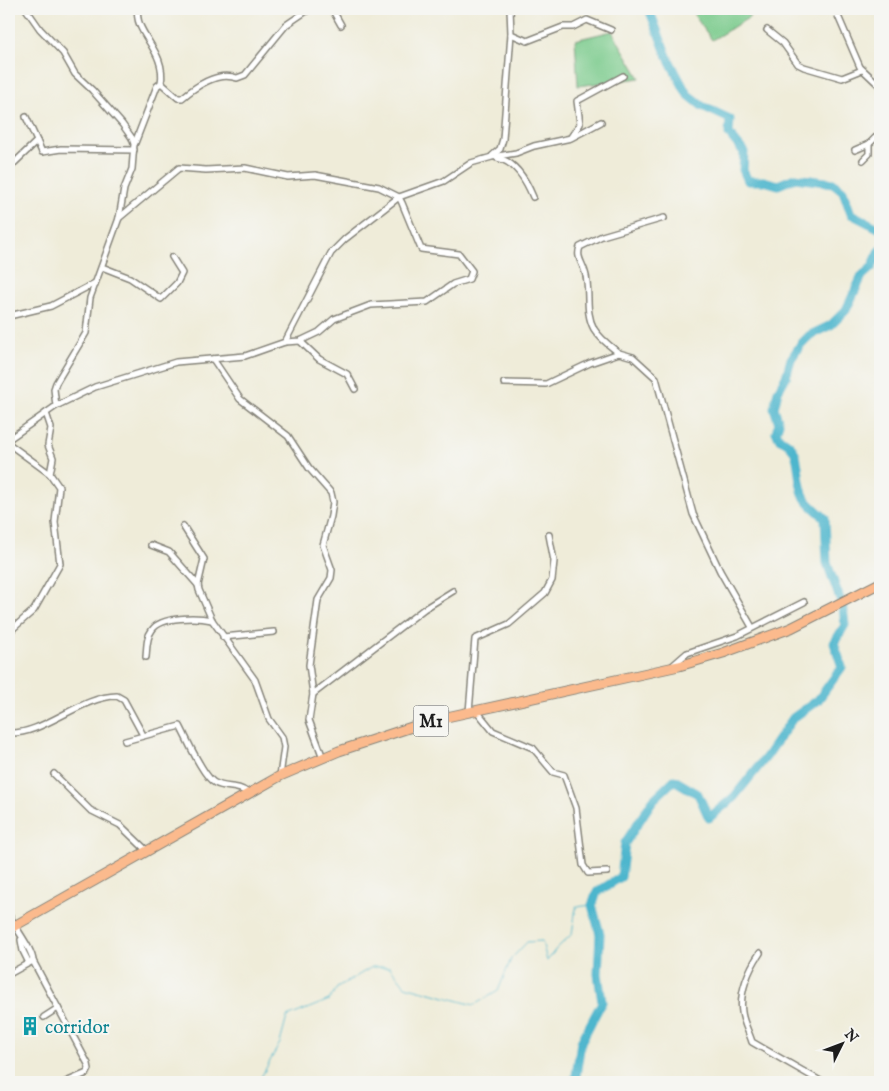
<svg xmlns="http://www.w3.org/2000/svg" width="889" height="1091" font-family="'IM FELL English',serif">
  <rect width="100%" height="100%" fill="#f6f6f2"/>
  <filter id="ink" filterUnits="userSpaceOnUse"><feTurbulence type="fractalNoise" baseFrequency=".02" numOctaves="2"/><feDisplacementMap in="SourceGraphic" scale="10" xChannelSelector="R" yChannelSelector="G"/><feConvolveMatrix kernelMatrix="1 2 1 2 8 2 1 2 1" color-interpolation-filters="sRGB"/></filter>
  <filter id="wash" filterUnits="userSpaceOnUse"><feTurbulence type="fractalNoise" baseFrequency=".0096" numOctaves="4" result="noise"/><feDisplacementMap in="SourceGraphic" scale="20" xChannelSelector="R" yChannelSelector="G"/><feGaussianBlur stdDeviation="1.12" result="paint"/><feColorMatrix in="noise" values="0 0 0 0 0 0 0 0 0 0 0 0 0 0 0 0 0 1.4 0 .05"/><feComposite in="paint" operator="in"/></filter>
  <g filter="url(#wash)">
    <rect width="100%" height="100%" fill="#efecd9"/>
    <g fill="#79ca8b" stroke="#4a7354">
      <polygon points="703,9 741,9 750,17 712,40 694,15"/>
      <polygon points="612,31 640,78 578,86 575,40"/>
    </g>
    <g fill="none" stroke-linecap="round" stroke-linejoin="round">
      <polyline stroke="#4eb6cd" stroke-width="1" points="260,1082 260,1079 280,1043 287,1017 329,1000 337,988 372,967 390,967 405,986 474,1005 498,991 511,959 527,942 542,941 547,961 556,949 572,934 576,907 592,905"/>
      <g stroke="#4eb6cd" stroke-width="9">
        <polyline points="649,9 667,56 687,94 702,106 730,119 729,134 744,152 743,170 748,181 764,181 778,185 795,178 833,183 843,191 851,214 880,229"/>
        <path d="M 840,599 L 827,563 L 825,518 C 819,512 809,505 805,498 C 794,479 805,447 780,439 L 776,432 L 779,423 L 774,408 L 778,391 L 786,377 L 791,359 L 801,344 L 810,335 L 831,325 L 846,310 L 862,276 L 872,267 L 880,250"/>
        <polyline points="575,1082 581,1042 602,1002 598,974 600,934 592,905 597,892 621,877 625,843 653,800 674,780 698,794 709,818 734,797 767,756 793,718 818,700 842,667 834,643 845,625 843,607"/>
      </g>
    </g>
  </g>
  <g filter="url(#ink)">
    <g fill="none" stroke-linecap="round" stroke-linejoin="round">
      <g stroke="#86847a" stroke-width="8">
        <g id="minor">
          <polyline points="26,9 40,29 63,53 75,74 92,90 122,124 132,138 134,144 132,169 124,189 119,218 90,298 86,333 56,383 54,389 56,406"/>
          <path d="M 138,9 C 133,33 167,51 161,83"/>
          <polyline points="332,9 341,25"/>
          <polyline points="835,9 860,67 880,86"/>
          <polyline points="767,30 783,43 798,64 804,67 842,78 862,70"/>
          <polyline points="511,34 527,41 563,27 573,27 587,20 611,30"/>
          <polyline points="26,117 42,152 61,149 134,150"/>
          <polyline points="571,137 580,124 577,101 623,76"/>
          <path d="M 135,143 L 157,86 L 161,83 L 178,98 L 182,98 C 196,86 218,71 237,78 L 245,75 L 286,25 L 308,10"/>
          <polyline points="855,150 869,144 880,133"/>
          <polyline points="492,156 500,149 503,139 511,34 510,9"/>
          <path d="M 497,158 C 515,161 526,180 533,197"/>
          <polyline points="863,160 869,154 869,144"/>
          <polyline points="9,168 37,141"/>
          <polyline points="102,267 130,278 161,299 177,283 182,273 172,257"/>
          <polyline points="9,316 51,306 95,283"/>
          <polyline points="300,341 319,359 347,374 355,389"/>
          <polyline points="285,342 331,253 345,239 399,197 444,181 471,163 492,157 516,153 534,146 571,138 601,122"/>
          <path d="M 619,353 C 610,346 600,339 594,329 C 584,311 591,290 585,272 C 582,262 576,257 580,247 L 602,236 L 664,218"/>
          <polyline points="213,359 240,399 288,436 309,468 331,493 333,502 331,516 323,545 332,570 331,578 318,600 309,665 313,694 309,720 323,758"/>
          <polyline points="504,383 546,384 590,363 619,353 633,357 656,378 693,514 720,571 752,627"/>
          <polyline points="46,413 51,428 48,445 53,458 50,474"/>
          <polyline points="9,439 56,406 95,387 176,362 245,356 285,342 300,341 319,332 334,319 371,305 427,302 453,284 469,279 472,271 459,254 421,249 402,203 399,197 379,187 315,175 288,177 245,168 206,170 179,168 119,218"/>
          <polyline points="9,444 50,474 59,487 55,522 60,564 34,610 9,632"/>
          <polyline points="183,526 204,559 198,585 199,590 212,620 255,680 269,719 282,737 284,747 280,776"/>
          <polyline points="151,545 169,552 198,585"/>
          <polyline points="223,637 274,632"/>
          <path d="M 146,657 C 147,648 146,638 152,630 C 161,616 198,617 212,620"/>
          <polyline points="671,667 687,653 737,636 804,602"/>
          <polyline points="313,694 424,609 453,591"/>
          <polyline points="476,710 493,731 533,748 553,772 564,775 576,808 583,865 588,873 607,872"/>
          <polyline points="469,712 475,639 509,624 545,593 552,580 554,561 549,535"/>
          <path d="M 9,733 C 43,735 81,696 117,696 L 124,700 L 143,735"/>
          <path d="M 125,741 L 180,726 C 187,739 203,777 215,783 C 226,789 237,784 248,793"/>
          <polyline points="54,774 90,810 120,825 146,850"/>
          <path d="M 9,915 C 15,928 33,950 33,961 L 88,1064 L 89,1069 L 87,1073 L 66,1082"/>
          <polyline points="21,940 23,951 29,963 33,961"/>
          <path d="M 760,953 C 749,969 739,992 742,1012 C 743,1022 749,1032 752,1042 L 822,1082"/>
          <polyline points="9,974 29,963"/>
          <polyline points="44,1017 58,1008"/>
        </g>
      </g>
      <g stroke="#86847a" stroke-width="11">
        <polyline id="trunk" points="9,929 280,776 339,751 433,720 679,666 723,653 791,628 880,583"/>
      </g>
      <use href="#minor" stroke="#fff" stroke-width="5"/>
      <use href="#trunk" stroke="#fbba8d" stroke-width="9"/>
    </g>
  </g>
  <defs>
    <g id="building-bare" transform="scale(1.5)"><path d="M-4-6H4V6H1V3H-1V6H-4ZM-2.5-4.3h1.7v1.8h-1.7ZM.8-4.3h1.7v1.8H.8ZM-2.5-1h1.7V.8h-1.7ZM.8-1h1.7V.8H.8Z" fill="#0f9aa8" stroke="#f6f6f2" stroke-width="2.5" paint-order="stroke"/></g>
  </defs>
  <g fill-rule="evenodd">
    <use href="#building-bare" x="30" y="1026"/>
  </g>
  <g text-anchor="middle" stroke-width="4" stroke-linejoin="round" paint-order="stroke">
    <rect fill="#f6f6f2" stroke="#5d5d5c" stroke-width="1" x="413.5" y="705.5" width="35" height="31" rx="4"/>
    <g font-size="18" font-weight="bold" fill="#1c1c1c">
      <text x="431" y="727">M1</text>
    </g>
    <g font-size="19" fill="#0d838f" stroke="#f6f6f2" text-anchor="start">
      <text x="45" y="1033">corridor</text>
    </g>
  </g>
  <rect width="889" height="1091" fill="none" stroke="#f6f6f2" stroke-width="30"/>
  <g transform="translate(842 1044) rotate(48)" stroke="#f6f6f2" stroke-width="4" paint-order="stroke">
  <path d="M0-4L9 19L0 12L-9 19Z" fill="#1c1c1c"/>
  <text y="-8" font-size="14" font-weight="bold" text-anchor="middle" fill="#1c1c1c">N</text>
  </g>
</svg>
